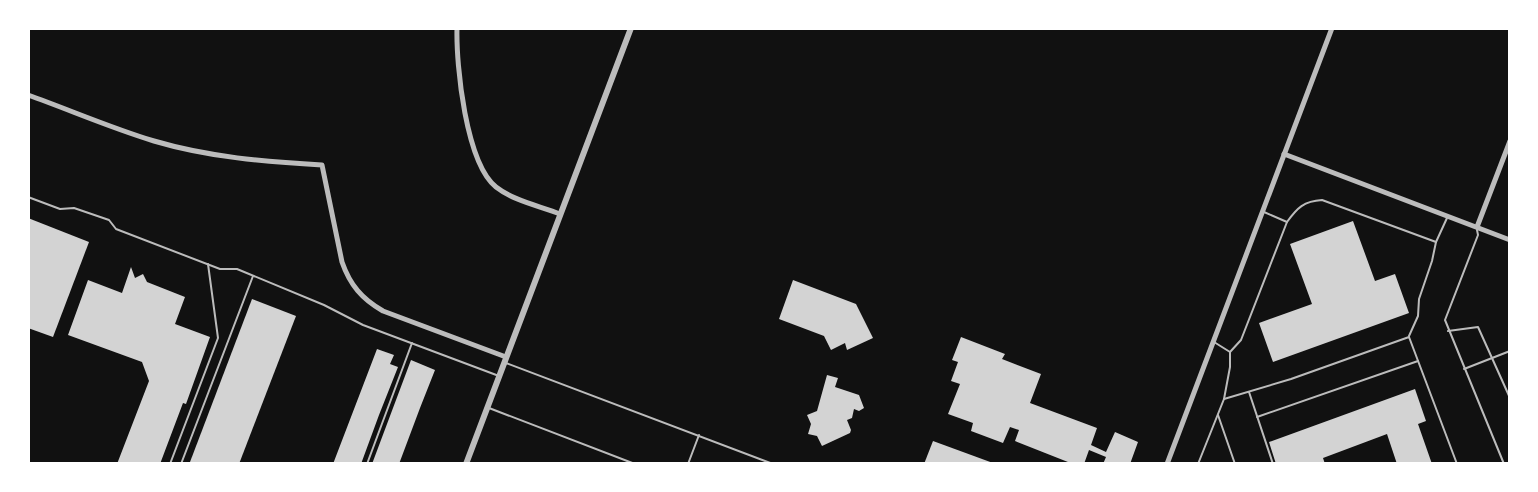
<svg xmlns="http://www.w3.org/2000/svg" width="1538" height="492" font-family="Literata,serif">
  <rect width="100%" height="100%" fill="#111"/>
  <g fill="#d3d3d3">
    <polygon points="28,218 89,242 53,337 28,328"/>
    <polygon points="1353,221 1375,281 1395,274 1409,313 1273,362 1259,323 1312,304 1290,244"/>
    <polygon points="131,267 135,278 143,274 147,282 185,297 175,324 210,337 186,404 183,403 160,464 117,464 149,381 142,362 68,335 88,280 122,293"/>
    <polygon points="793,280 856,304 873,338 847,350 845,343 831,350 824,336 779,319"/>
    <polygon points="252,299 296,316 239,464 194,464 190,462"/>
    <polygon points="961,337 1005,354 1002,359 1041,374 1030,403 1097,428 1091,445 1106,452 1115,432 1138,442 1130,464 1103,464 1106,457 1089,450 1084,464 1073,464 1015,441 1019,430 1010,427 1003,443 971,431 973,423 948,414 960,384 951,381 958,362 952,360"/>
    <polygon points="377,349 394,355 390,364 398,367 379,415 361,464 333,464"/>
    <polygon points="411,360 435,370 420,408 399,464 372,464"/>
    <polygon points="827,375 838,378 835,387 859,395 864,408 859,411 854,409 852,418 847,420 851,430 850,433 822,446 817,436 808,434 811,424 807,415 817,411"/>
    <polygon points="1415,389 1426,421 1418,424 1432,464 1397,464 1387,434 1323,458 1325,464 1276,464 1269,442"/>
    <polygon points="933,441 993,463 993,464 924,464"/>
  </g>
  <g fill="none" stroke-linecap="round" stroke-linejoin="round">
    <g stroke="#bcbcbc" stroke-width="2">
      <polyline points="28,197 60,209 74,208 109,220 116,229 220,269 237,269 324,305 363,325 499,376"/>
      <path d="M 1287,222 C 1297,208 1304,201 1322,200 L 1436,242 L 1447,218"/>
      <polyline points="1477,230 1478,235 1445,320 1504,464"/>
      <polyline points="1448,331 1478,327 1510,398"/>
      <polyline points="1409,336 1418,316 1419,299 1432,261 1436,242"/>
      <polyline points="1214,342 1230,352 1230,367 1224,399"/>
      <polyline points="1230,352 1241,340 1287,222 1264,212"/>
      <polyline points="28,357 28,358"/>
      <polyline points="506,363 773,464"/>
      <polyline points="1464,369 1510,351"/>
      <polyline points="1249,392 1273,464"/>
      <polyline points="489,408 635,464"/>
      <polyline points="1218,415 1235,464"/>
      <polyline points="1257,417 1418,361"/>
      <polyline points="170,464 218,338 208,264"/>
      <polyline points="181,464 253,276"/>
      <polyline points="367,464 412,343"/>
      <polyline points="688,464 699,435"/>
      <polyline points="1198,464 1224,399 1291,379 1409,337 1457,464"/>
    </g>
    <g stroke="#bcbcbc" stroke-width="5">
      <path d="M 457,28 C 456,66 466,163 496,187 C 514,201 540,206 560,214"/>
      <path d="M 28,95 C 70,110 111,128 154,141 C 208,157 266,162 322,165 L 342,262 C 350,285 362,299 383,311 L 506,357"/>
      <polyline points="1284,154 1510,240"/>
      <polyline points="1477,227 1510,141"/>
      <polyline points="1167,464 1332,28"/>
    </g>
    <polyline stroke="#bcbcbc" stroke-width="6" points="466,464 631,28"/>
  </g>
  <rect width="1538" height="492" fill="none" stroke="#ffffff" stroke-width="60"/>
</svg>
